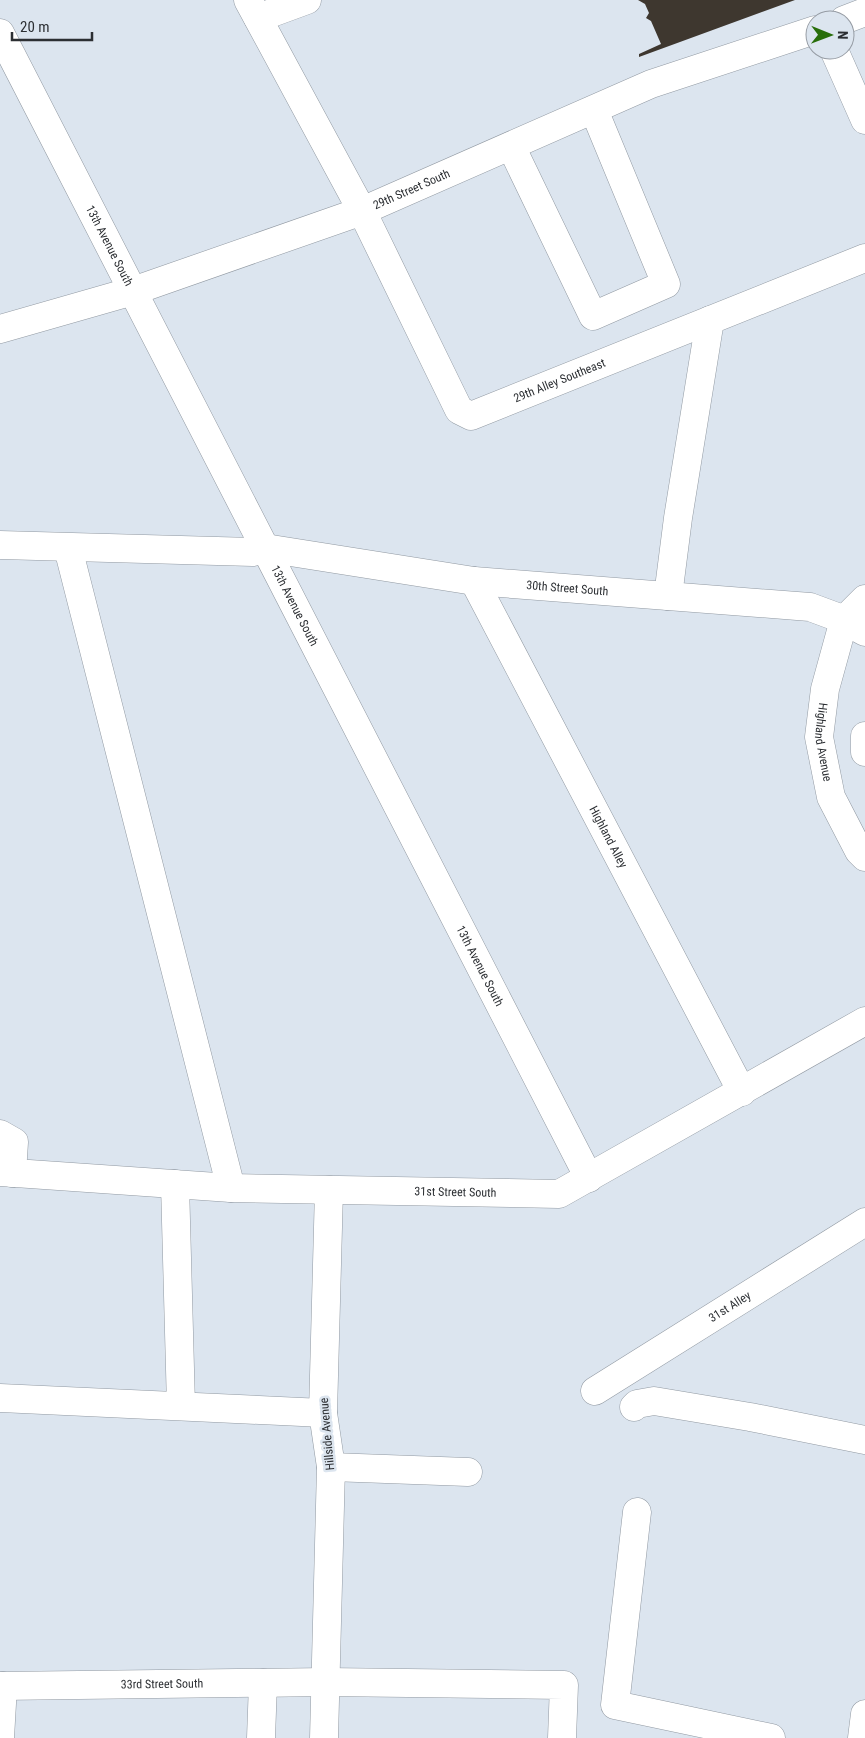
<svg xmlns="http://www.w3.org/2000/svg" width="865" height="1738" font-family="'Roboto Condensed',sans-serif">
  <rect width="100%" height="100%" fill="#dce5ef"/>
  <polygon fill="#3e372f" points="638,0 795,0 639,57 639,54 661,44 651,21 646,18 649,13 645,4"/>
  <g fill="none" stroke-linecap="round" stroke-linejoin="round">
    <g stroke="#9199a2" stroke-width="29">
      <g id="minor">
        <path id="s1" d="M 248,0 L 362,211 L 459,410 L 471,416 L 865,258"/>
        <polyline points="258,18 307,0"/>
        <polyline points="844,20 865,12"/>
        <path id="s2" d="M 0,33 L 589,1178"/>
        <polyline points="834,50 865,120"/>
        <polyline points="511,146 593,316 666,284 594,110"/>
        <path id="s3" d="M 0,329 L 133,291 L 362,211 L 651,84 L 815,30"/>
        <path id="s4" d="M 0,545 L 253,552 L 265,548 L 474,581 L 810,607 L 837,617 L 865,632"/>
        <polyline points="68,548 231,1188"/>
        <path id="s5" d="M 474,581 L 742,1092"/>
        <polyline points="668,596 678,518 710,320"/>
        <path id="s6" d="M 865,599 L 844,620 L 825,689 L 819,737 L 831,797 L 859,851 L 865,857"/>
        <polyline points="865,736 865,752"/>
        <polyline points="0,1134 14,1142 12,1173"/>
        <path id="s7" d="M 0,1172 L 231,1188 L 559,1194 L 865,1021"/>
        <polyline points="175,1184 181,1406"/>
        <path id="s8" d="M 595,1391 L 865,1222"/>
        <polyline points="0,1398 323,1413"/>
        <polyline points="634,1407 637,1404 654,1401 750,1417 865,1440"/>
        <polyline points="331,1467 468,1472"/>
        <polyline points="637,1512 615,1705 771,1738"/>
        <path id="s9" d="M 0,1686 L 326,1682 L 564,1685 L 562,1738"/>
        <polyline points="0,1738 3,1686"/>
        <polyline points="261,1738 263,1683"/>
        <polyline points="324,1738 331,1467 323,1413 329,1190"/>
        <polyline points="862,1738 865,1714"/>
      </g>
    </g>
    <use href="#minor" stroke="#fff" stroke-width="28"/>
  </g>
  <g text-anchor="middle" stroke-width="5" stroke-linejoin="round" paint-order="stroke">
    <g font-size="12" fill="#2c2f33" stroke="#dce5ef">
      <text dy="4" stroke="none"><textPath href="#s3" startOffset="435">29th Street South</textPath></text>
      <text dy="4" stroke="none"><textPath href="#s2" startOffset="239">13th Avenue South</textPath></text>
      <text dy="4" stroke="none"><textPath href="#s1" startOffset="570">29th Alley Southeast</textPath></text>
      <text dy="4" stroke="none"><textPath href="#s4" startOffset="571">30th Street South</textPath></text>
      <text dy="4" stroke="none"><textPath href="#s2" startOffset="644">13th Avenue South</textPath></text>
      <text dy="4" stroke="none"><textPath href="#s6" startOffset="155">Highland Avenue</textPath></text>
      <text dy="4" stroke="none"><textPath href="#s5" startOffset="289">Highland Alley</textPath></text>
      <text dy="4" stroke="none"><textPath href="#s2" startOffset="1049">13th Avenue South</textPath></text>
      <text dy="4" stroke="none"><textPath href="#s7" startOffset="456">31st Street South</textPath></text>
      <text dy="4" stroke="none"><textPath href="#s8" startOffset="159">31st Alley</textPath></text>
      <text transform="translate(327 1434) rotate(-95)" y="4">Hillside Avenue</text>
      <text dy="4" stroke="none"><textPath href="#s9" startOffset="162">33rd Street South</textPath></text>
    </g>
  </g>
  <g transform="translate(830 35) rotate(91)"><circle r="24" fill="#dce5ef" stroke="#969ca4"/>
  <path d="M0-4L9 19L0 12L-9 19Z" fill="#286e0a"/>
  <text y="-8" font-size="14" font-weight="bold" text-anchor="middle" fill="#2c2f33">N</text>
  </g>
  <path d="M12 32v8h80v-8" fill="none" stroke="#2c2f33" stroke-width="2.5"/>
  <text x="20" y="32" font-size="15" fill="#2c2f33" stroke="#dce5ef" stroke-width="4" paint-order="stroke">20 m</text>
</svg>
